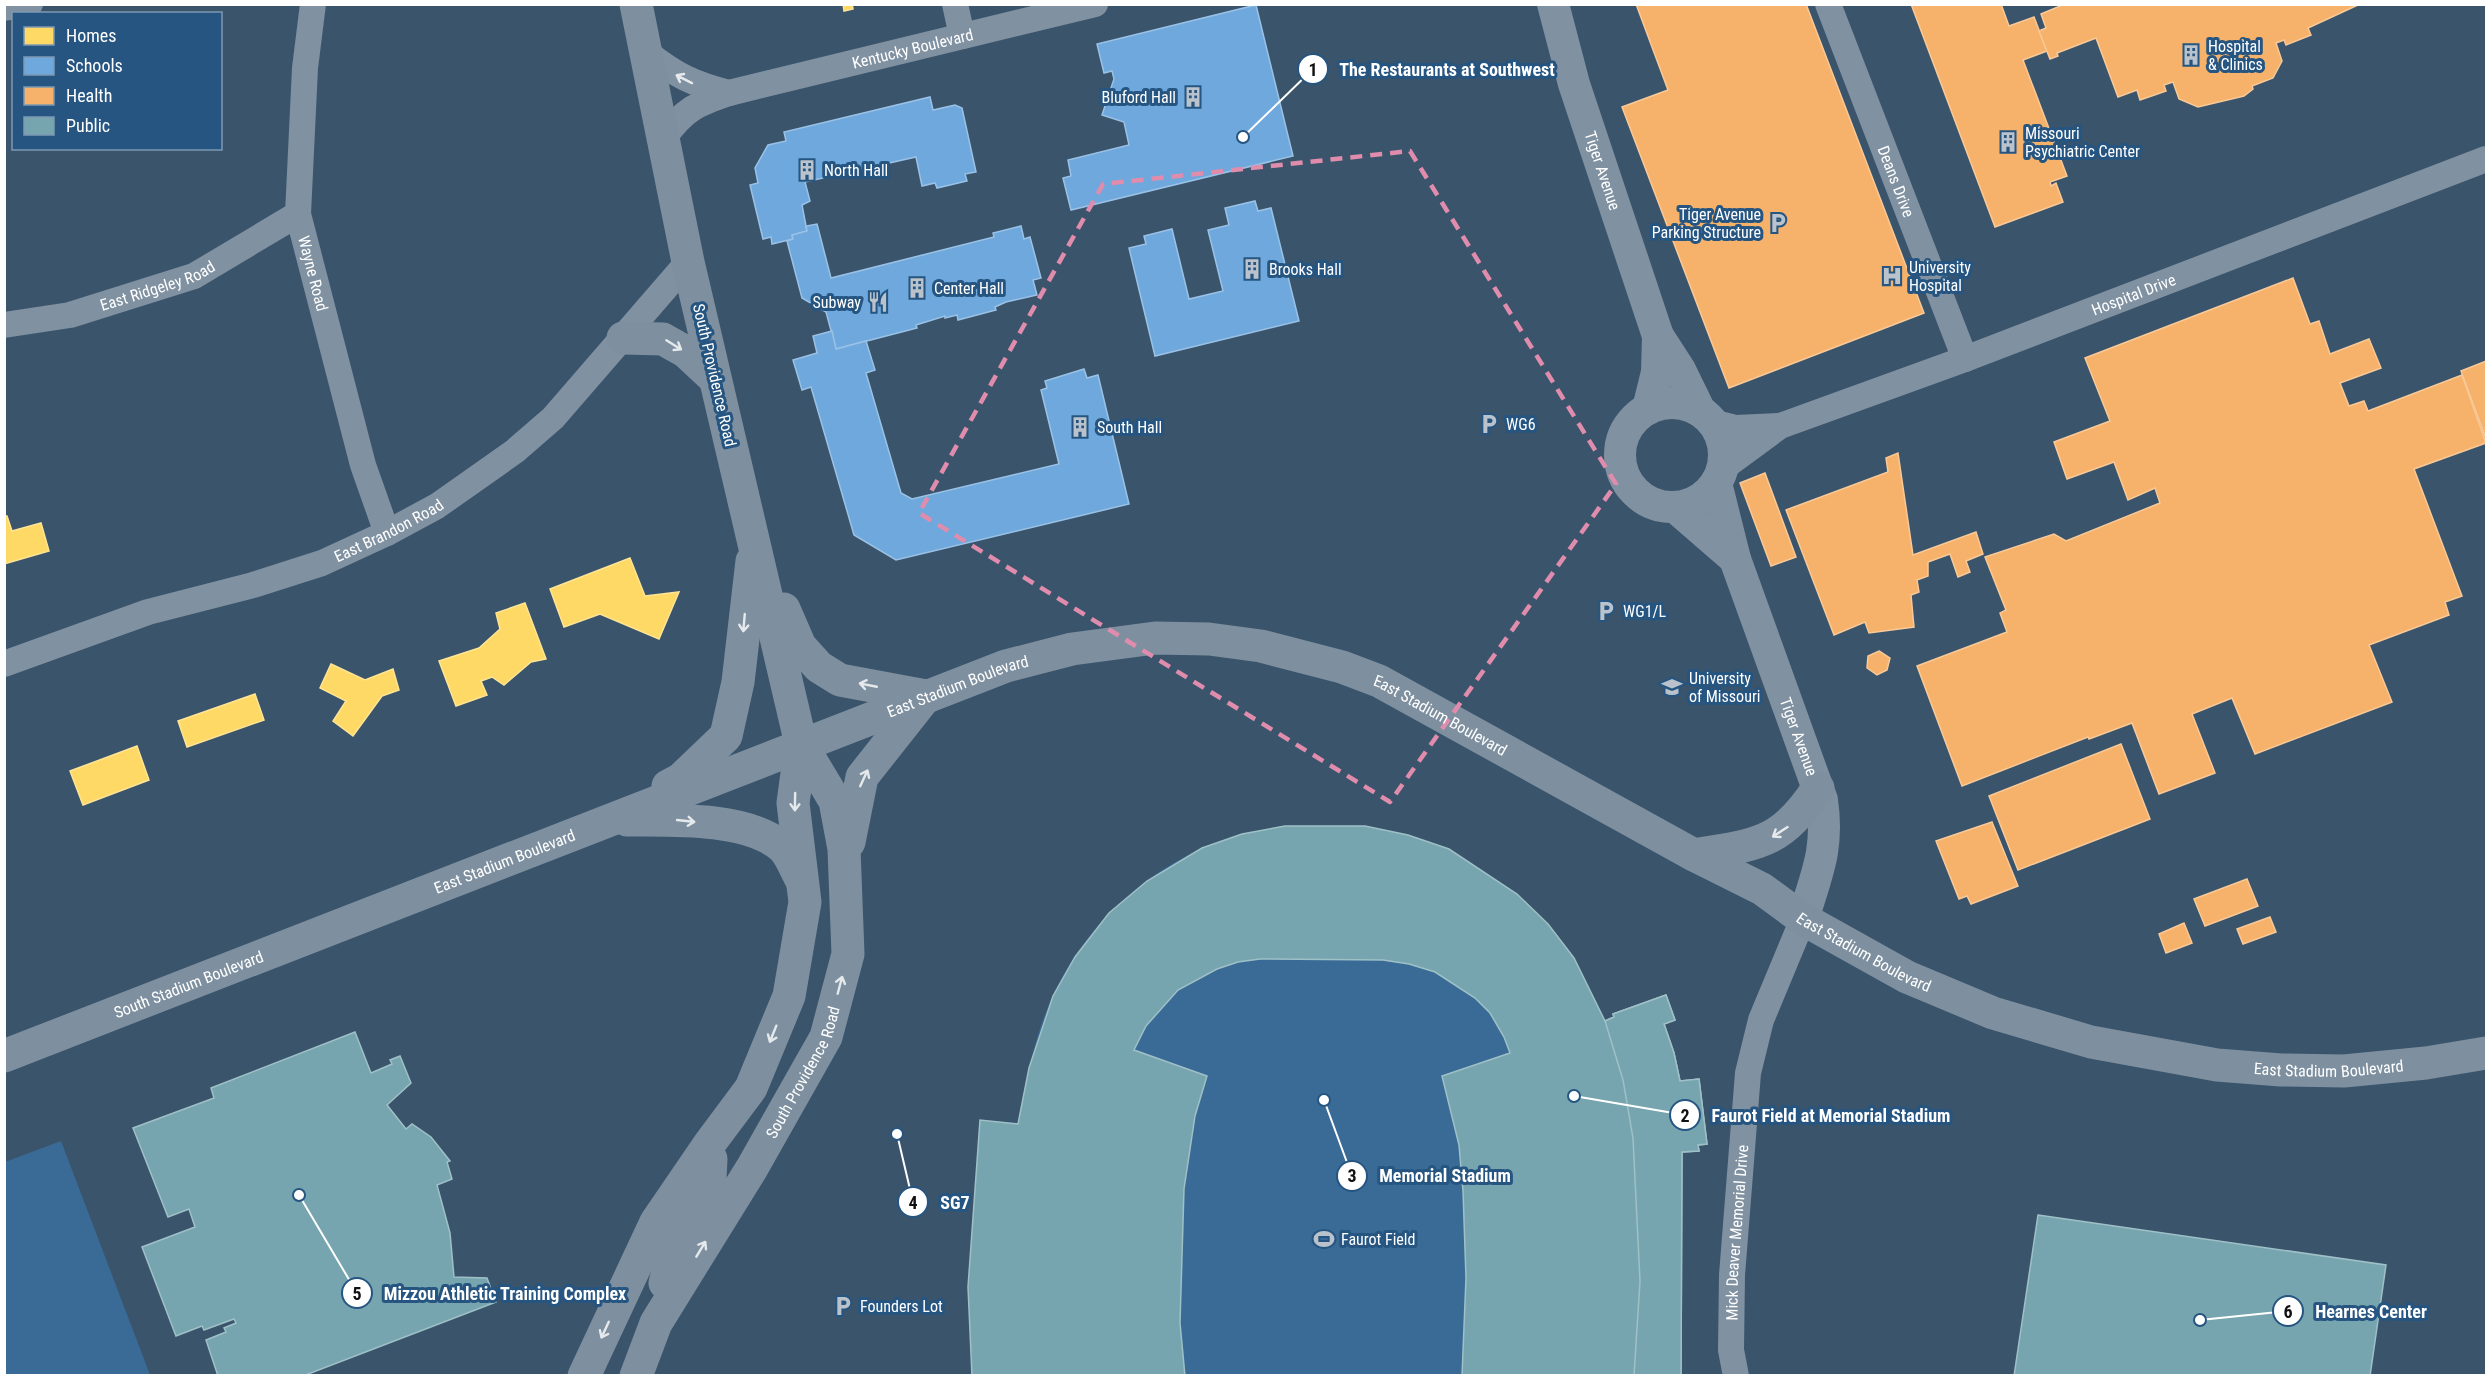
<svg xmlns="http://www.w3.org/2000/svg" width="2491" height="1380" font-family="'Roboto Condensed',sans-serif">
  <rect width="100%" height="100%" fill="#3a546b"/>
  <g fill="#3a6b97">
    <path d="M 1285,826 L 1365,826 L 1408,835 L 1449,849 L 1517,894 L 1548,924 L 1574,958 L 1605,1021 L 1623,1080 L 1634,1375 L 972,1376 L 968,1287 L 980,1120 L 1018,1123 C 1025,1088 1031,1052 1044,1017 C 1071,943 1130,881 1201,849 C 1228,837 1256,831 1285,826 Z"/>
    <polygon points="61,1141 150,1375 5,1375 5,1162"/>
  </g>
  <g fill="#ffd966" stroke="#ffe494" stroke-width="1.5">
    <polygon points="843,4 852,4 853,9 844,11"/>
    <polygon points="4,516 7,516 12,531 41,523 49,551 4,564"/>
    <polygon points="630,558 645,596 679,592 659,639 600,614 564,627 550,589"/>
    <polygon points="525,603 546,659 531,662 504,685 492,677 481,681 487,695 456,706 439,661 479,648 500,629 496,613"/>
    <polygon points="331,664 365,680 393,669 399,690 382,696 353,736 333,721 346,701 320,688"/>
    <polygon points="255,694 264,720 187,747 178,721"/>
    <polygon points="137,746 149,780 83,805 70,771"/>
  </g>
  <g fill="#6fa8dc" stroke="#9ac2e6" stroke-width="1.5">
    <polygon points="1256,5 1293,156 1071,210 1063,178 1071,176 1068,160 1129,145 1124,122 1102,115 1114,79 1112,71 1104,73 1097,44"/>
    <polygon points="930,97 933,110 955,105 962,108 976,172 965,174 967,181 937,188 935,183 922,186 916,157 805,182 810,201 802,205 807,231 792,235 793,239 772,244 771,237 763,239 750,185 758,183 755,168 768,145 786,141 784,132"/>
    <polygon points="1255,201 1258,211 1271,208 1299,321 1155,356 1129,248 1146,244 1144,236 1172,229 1189,299 1223,291 1208,230 1229,225 1225,208"/>
    <polygon points="817,224 831,278 994,237 993,233 1021,226 1024,239 1030,237 1041,278 1033,280 1037,295 1006,302 995,307 996,310 958,320 957,315 945,318 945,316 916,325 917,328 836,349 826,312 802,298 787,241 793,239 792,235 807,231 806,226"/>
    <polygon points="832,331 836,349 866,341 875,370 866,373 901,493 912,499 1059,464 1041,390 1047,388 1045,381 1084,369 1087,378 1098,375 1129,504 896,560 854,535 811,387 802,390 793,360 817,353 813,336"/>
  </g>
  <g fill="#f6b26b" stroke="#f9c997" stroke-width="1.5">
    <polygon points="1636,4 1806,4 1924,313 1729,388 1622,107 1668,90"/>
    <polygon points="1911,4 2001,4 2009,26 2034,17 2047,51 2023,60 2067,176 2050,182 2051,186 2056,183 2063,202 1995,227"/>
    <polygon points="2065,4 2360,4 2308,28 2311,35 2286,45 2284,40 2276,43 2282,61 2273,78 2252,86 2253,89 2244,96 2198,107 2179,99 2173,82 2164,85 2166,91 2140,100 2137,90 2118,97 2096,38 2057,53 2058,56 2050,59 2039,31 2046,28 2041,14"/>
    <polygon points="2293,278 2310,324 2319,321 2330,354 2369,339 2381,368 2340,383 2349,406 2364,401 2368,411 2462,375 2486,443 2414,469 2462,596 2445,602 2449,615 2369,645 2392,702 2255,754 2232,698 2192,714 2215,773 2159,794 2132,723 2089,739 2088,737 1962,786 1917,666 2007,632 2000,613 2006,610 1985,557 2054,534 2066,541 2160,503 2155,488 2128,500 2114,462 2067,479 2054,442 2110,421 2085,358"/>
    <polygon points="2486,361 2486,439 2461,371"/>
    <polygon points="1898,453 1913,555 1976,532 1983,554 1966,561 1970,572 1958,577 1950,554 1928,562 1928,576 1917,580 1919,592 1911,595 1914,627 1869,633 1865,622 1834,635 1786,510 1888,472 1886,458"/>
    <polygon points="1765,473 1796,557 1771,566 1740,483"/>
    <polygon points="1879,651 1890,658 1887,670 1877,675 1867,668 1868,656"/>
    <polygon points="2121,744 2150,819 2018,870 1989,796"/>
    <polygon points="1992,822 2018,886 1971,904 1967,896 1959,899 1936,841"/>
    <polygon points="2247,879 2258,906 2205,926 2194,899"/>
    <polygon points="2270,917 2276,932 2243,944 2237,929"/>
    <polygon points="2184,923 2192,943 2166,953 2159,934"/>
  </g>
  <g fill="#76a5af" stroke="#9fc0c7" stroke-width="1.5">
    <polygon points="1285,826 1365,826 1408,835 1449,849 1517,894 1548,924 1574,958 1605,1021 1614,1017 1613,1014 1666,995 1675,1020 1664,1024 1674,1053 1680,1081 1699,1079 1707,1144 1698,1145 1699,1151 1682,1152 1681,1376 1462,1376 1466,1278 1463,1191 1459,1145 1442,1076 1510,1053 1504,1037 1490,1013 1475,998 1435,972 1409,964 1383,960 1260,959 1238,962 1217,969 1178,990 1146,1026 1134,1050 1207,1076 1195,1116 1184,1189 1180,1323 1185,1376 972,1376 968,1287 980,1120 1018,1124 1029,1068 1053,996 1075,957 1109,913 1147,881 1202,848 1242,834"/>
    <polygon points="1666,995 1675,1020 1664,1024 1674,1053 1680,1081 1699,1079 1707,1144 1698,1145 1699,1151 1682,1152 1681,1376 1634,1376 1640,1281 1633,1138 1623,1080 1605,1021 1614,1017 1613,1014"/>
    <polygon points="355,1032 371,1073 392,1064 390,1060 400,1056 411,1083 387,1105 406,1129 412,1124 431,1137 450,1161 447,1162 452,1179 437,1185 450,1233 454,1277 487,1278 496,1302 303,1376 218,1376 206,1340 226,1332 224,1328 236,1323 234,1319 204,1330 202,1326 176,1336 142,1247 195,1227 189,1209 168,1217 133,1128 214,1098 211,1088"/>
    <polygon points="2038,1215 2386,1265 2370,1376 2014,1376"/>
  </g>
  <g fill="none" stroke-linecap="round" stroke-linejoin="round">
    <g stroke="#8091a1" stroke-width="26">
      <path id="s1" d="M 313,4 L 305,68 L 298,214 L 363,465 L 387,533"/>
      <polyline points="955,4 962,36"/>
      <path id="s2" d="M 1828,4 L 1965,359"/>
      <polyline points="4,8 30,4"/>
      <path d="M 646,52 C 675,75 693,84 729,93"/>
      <path id="s3" d="M 664,138 C 684,109 697,104 729,93 L 1095,4"/>
      <path id="s4" d="M 4,325 L 70,315 L 194,276 L 298,214"/>
      <polyline points="1712,422 1736,428 1779,426"/>
      <path id="s5" d="M 1723,468 L 1780,426 L 1965,359 L 2486,159"/>
      <path id="s6" d="M 4,664 L 148,612 L 253,585 L 322,563 L 387,533 L 437,506 L 515,451 L 553,418 L 688,262"/>
      <path id="s7" d="M 1736,1376 L 1731,1350 L 1732,1275 L 1748,1073 L 1761,1020 L 1803,919"/>
    </g>
    <g stroke="#8091a1" stroke-width="32">
      <path id="s8" d="M 1553,4 L 1574,84 L 1658,336 L 1680,370 L 1700,411"/>
      <circle cx="1672" cy="455" r="52"/>
      <polyline points="1648,409 1657,372 1658,336"/>
      <path id="s9" d="M 1716,483 L 1735,559 L 1822,800 C 1829,849 1817,873 1803,919"/>
      <polyline points="1675,507 1735,559"/>
    </g>
    <g stroke="#7e90a0" stroke-width="33">
      <polyline points="623,338 663,339 686,352 715,379"/>
      <polyline points="784,609 800,646 819,667 840,680 926,696 862,777 849,842"/>
      <polyline points="668,786 681,779 726,736 738,682 752,561"/>
      <path d="M 627,820 C 671,820 746,817 781,846 C 790,853 795,869 801,879"/>
      <path d="M 1694,855 C 1757,844 1781,845 1818,788"/>
      <path id="s10" d="M 4,1056 L 1006,666 L 1072,649 L 1155,638 L 1209,639 L 1261,646 L 1342,667 L 1379,681 L 1694,855 L 1762,889 L 1803,919 L 1907,977 L 1993,1013 L 2091,1042 L 2217,1065 L 2281,1070 L 2344,1071 L 2426,1063 L 2486,1053"/>
      <polyline points="665,1283 671,1259 710,1179 711,1159"/>
      <polyline points="584,1376 656,1222 710,1143 751,1088 789,996 805,902 793,803 801,744"/>
      <path id="s11" d="M 636,1376 L 656,1323 L 752,1168 L 826,1037 L 848,954 L 844,849 L 835,801 L 801,744 L 688,262 L 636,4"/>
    </g>
  </g>
  <defs><path id="oneway-shaft" d="M-6 0H5M1.5-3L5.5 0L1.5 3" fill="none" stroke-width="1.6" stroke-linecap="round" stroke-linejoin="round" transform="scale(1.5)"/></defs>
  <use stroke="#e6e9ec" href="#oneway-shaft" transform="translate(684 79) rotate(-153)"/>
  <g stroke="#e5e9ec">
    <use href="#oneway-shaft" transform="translate(674 345) rotate(32)"/>
    <use href="#oneway-shaft" transform="translate(744 623) rotate(95)"/>
    <use href="#oneway-shaft" transform="translate(868 685) rotate(-169)"/>
    <use href="#oneway-shaft" transform="translate(864 778) rotate(-65)"/>
    <use href="#oneway-shaft" transform="translate(795 802) rotate(91)"/>
    <use href="#oneway-shaft" transform="translate(686 821) rotate(6)"/>
    <use href="#oneway-shaft" transform="translate(1780 832) rotate(147)"/>
    <use href="#oneway-shaft" transform="translate(840 985) rotate(-75)"/>
    <use href="#oneway-shaft" transform="translate(773 1034) rotate(112)"/>
    <use href="#oneway-shaft" transform="translate(701 1249) rotate(-59)"/>
    <use href="#oneway-shaft" transform="translate(605 1330) rotate(115)"/>
  </g>
  <path fill="none" stroke="#e08cad" stroke-width="4.5" stroke-dasharray="12 8" stroke-linejoin="round" d="M 1410,151 L 1616,484 L 1390,802 L 919,513 L 1103,184 Z"/>
  <defs>
    <g id="building-bare" transform="scale(1.62)"><path d="M-4-6H4V6H1V3H-1V6H-4ZM-2.5-4.3h1.7v1.8h-1.7ZM.8-4.3h1.7v1.8H.8ZM-2.5-1h1.7V.8h-1.7ZM.8-1h1.7V.8H.8Z" fill="#bac3cb" stroke="#255580" stroke-width="2.5" paint-order="stroke"/></g>
    <g id="parking-bare" transform="scale(1.62)"><path d="M-3.5-5.5H1a3.5 3.5 0 0 1 0 7H-1V5.5H-3.5ZM-1-3.4V-.6H.8a1.4 1.4 0 0 0 0-2.8Z" fill="#bac3cb" stroke="#255580" stroke-width="2.5" paint-order="stroke"/></g>
    <g id="hospital-bare" transform="scale(1.62)"><path d="M-5-5h3v3.5h4V-5h3V5h-3V1.5h-4V5h-3Z" fill="#bac3cb" stroke="#255580" stroke-width="2.5" paint-order="stroke"/></g>
    <g id="restaurant-bare" transform="scale(1.62)"><path d="M-5-6h1v4h1v-4h1v4h1v-4h1v5L-1.5 .5V6h-2V.5L-5-1ZM5-6V6H3V1.5H1.5Q1.5-4 5-6Z" fill="#bac3cb" stroke="#255580" stroke-width="2.5" paint-order="stroke"/></g>
    <g id="university-bare" transform="scale(1.62)"><path d="M0-5L7-2L0 1L-7-2ZM-4 1L0 2.5L4 1V4Q0 6-4 4Z" fill="#bac3cb" stroke="#255580" stroke-width="2.5" paint-order="stroke"/></g>
    <g id="stadium-bare" transform="scale(1.62)"><path d="M0-5a6.5 5 0 1 0 0 10a6.5 5 0 1 0 0-10ZM-3.5-1.8h7v3.6h-7Z" fill="#bac3cb" stroke="#255580" stroke-width="2.5" paint-order="stroke"/></g>
  </defs>
  <g fill-rule="evenodd">
    <use href="#building-bare" x="2191" y="55"/>
    <use href="#building-bare" x="1193" y="97"/>
    <use href="#building-bare" x="2008" y="142"/>
    <use href="#building-bare" x="807" y="170"/>
    <use href="#parking-bare" x="1778" y="223"/>
    <use href="#building-bare" x="1252" y="269"/>
    <use href="#hospital-bare" x="1892" y="276"/>
    <use href="#building-bare" x="917" y="288"/>
    <use href="#restaurant-bare" x="878" y="302"/>
    <use href="#parking-bare" x="1489" y="424"/>
    <use href="#building-bare" x="1080" y="427"/>
    <use href="#parking-bare" x="1606" y="611"/>
    <use href="#university-bare" x="1672" y="687"/>
    <use href="#stadium-bare" x="1324" y="1239"/>
    <use href="#parking-bare" x="843" y="1306"/>
  </g>
  <g text-anchor="middle" stroke-width="6" stroke-linejoin="round" paint-order="stroke">
    <g font-size="16" fill="#fff" stroke="#255580" text-anchor="start">
      <text x="2208" y="52">Hospital<tspan x="2208" dy="18">&amp; Clinics</tspan></text>
      <text x="1176" y="103" text-anchor="end">Bluford Hall</text>
      <text x="2025" y="139">Missouri<tspan x="2025" dy="18">Psychiatric Center</tspan></text>
      <text x="824" y="176">North Hall</text>
      <text x="1761" y="220" text-anchor="end">Tiger Avenue<tspan x="1761" dy="18">Parking Structure</tspan></text>
      <text x="1909" y="273">University<tspan x="1909" dy="18">Hospital</tspan></text>
      <text x="1269" y="275">Brooks Hall</text>
      <text x="934" y="294">Center Hall</text>
      <text x="861" y="308" text-anchor="end">Subway</text>
      <text x="1506" y="430">WG6</text>
      <text x="1097" y="433">South Hall</text>
      <text x="1623" y="617">WG1/L</text>
      <text x="1689" y="684">University<tspan x="1689" dy="18">of Missouri</tspan></text>
      <text x="1341" y="1245">Faurot Field</text>
      <text x="860" y="1312">Founders Lot</text>
    </g>
    <g font-size="16" fill="#fff" stroke="#255580">
      <text dy="6" stroke="none"><textPath href="#s3" startOffset="270">Kentucky Boulevard</textPath></text>
      <text dy="6" stroke="none"><textPath href="#s8" startOffset="174">Tiger Avenue</textPath></text>
      <text dy="6" stroke="none"><textPath href="#s2" startOffset="190">Deans Drive</textPath></text>
      <text dy="6" stroke="none"><textPath href="#s1" startOffset="272">Wayne Road</textPath></text>
      <text dy="6" stroke="none"><textPath href="#s4" startOffset="159">East Ridgeley Road</textPath></text>
      <text dy="6" stroke="none"><textPath href="#s5" startOffset="448">Hospital Drive</textPath></text>
      <text transform="translate(715 375) rotate(77)" y="6">South Providence Road</text>
      <text dy="6" stroke="none"><textPath href="#s6" startOffset="408">East Brandon Road</textPath></text>
      <text dy="6" stroke="none"><textPath href="#s10" startOffset="1023">East Stadium Boulevard</textPath></text>
      <text dy="6" stroke="none"><textPath href="#s10" startOffset="1527">East Stadium Boulevard</textPath></text>
      <text dy="6" stroke="none"><textPath href="#s9" startOffset="267">Tiger Avenue</textPath></text>
      <text dy="6" stroke="none"><textPath href="#s10" startOffset="537">East Stadium Boulevard</textPath></text>
      <text dy="6" stroke="none"><textPath href="#s10" startOffset="2013">East Stadium Boulevard</textPath></text>
      <text dy="6" stroke="none"><textPath href="#s10" startOffset="198">South Stadium Boulevard</textPath></text>
      <text dy="6" stroke="none"><textPath href="#s10" startOffset="2498">East Stadium Boulevard</textPath></text>
      <text dy="6" stroke="none"><textPath href="#s11" startOffset="348">South Providence Road</textPath></text>
      <text dy="6" stroke="none"><textPath href="#s7" startOffset="144">Mick Deaver Memorial Drive</textPath></text>
    </g>
  </g>
  <path fill="none" stroke="#fff" stroke-width="2" d="M1243 137L1313 69M1574 1096L1685 1115M1324 1100L1352 1176M897 1134L913 1202M299 1195L357 1293M2200 1320L2288 1311"/>
  <g fill="#fff" stroke="#255580" stroke-width="2">
    <circle cx="1243" cy="137" r="6"/>
    <circle cx="1574" cy="1096" r="6"/>
    <circle cx="1324" cy="1100" r="6"/>
    <circle cx="897" cy="1134" r="6"/>
    <circle cx="299" cy="1195" r="6"/>
    <circle cx="2200" cy="1320" r="6"/>
    <circle cx="1313" cy="69" r="15"/>
    <circle cx="1685" cy="1115" r="15"/>
    <circle cx="1352" cy="1176" r="15"/>
    <circle cx="913" cy="1202" r="15"/>
    <circle cx="357" cy="1293" r="15"/>
    <circle cx="2288" cy="1311" r="15"/>
  </g>
  <g font-size="18" text-anchor="middle" font-weight="bold" fill="#111">
    <text x="1313" y="76">1</text>
    <text x="1685" y="1122">2</text>
    <text x="1352" y="1182">3</text>
    <text x="913" y="1209">4</text>
    <text x="357" y="1300">5</text>
    <text x="2288" y="1318">6</text>
  </g>
  <g font-size="18" text-anchor="middle" font-weight="bold" fill="#fff" stroke="#255580" stroke-width="6" stroke-linejoin="round" paint-order="stroke">
    <text x="1447" y="76">The Restaurants at Southwest</text>
    <text x="1831" y="1122">Faurot Field at Memorial Stadium</text>
    <text x="1445" y="1182">Memorial Stadium</text>
    <text x="955" y="1209">SG7</text>
    <text x="505" y="1300">Mizzou Athletic Training Complex</text>
    <text x="2371" y="1318">Hearnes Center</text>
  </g>
  <rect width="2491" height="1380" fill="none" stroke="#ffffff" stroke-width="12"/>
  <rect x="12" y="12" width="210" height="138" fill="#255580" stroke="#7c99b3" stroke-width="1.5"/>
  <rect x="24" y="27" width="30" height="18" fill="#ffd966" stroke="#7c99b3" stroke-width="1.5"/>
  <text x="66" y="42" font-size="18" fill="#ffffff">Homes</text>
  <rect x="24" y="57" width="30" height="18" fill="#6fa8dc" stroke="#7c99b3" stroke-width="1.5"/>
  <text x="66" y="72" font-size="18" fill="#ffffff">Schools</text>
  <rect x="24" y="87" width="30" height="18" fill="#f6b26b" stroke="#7c99b3" stroke-width="1.5"/>
  <text x="66" y="102" font-size="18" fill="#ffffff">Health</text>
  <rect x="24" y="117" width="30" height="18" fill="#76a5af" stroke="#7c99b3" stroke-width="1.5"/>
  <text x="66" y="132" font-size="18" fill="#ffffff">Public</text>
</svg>
